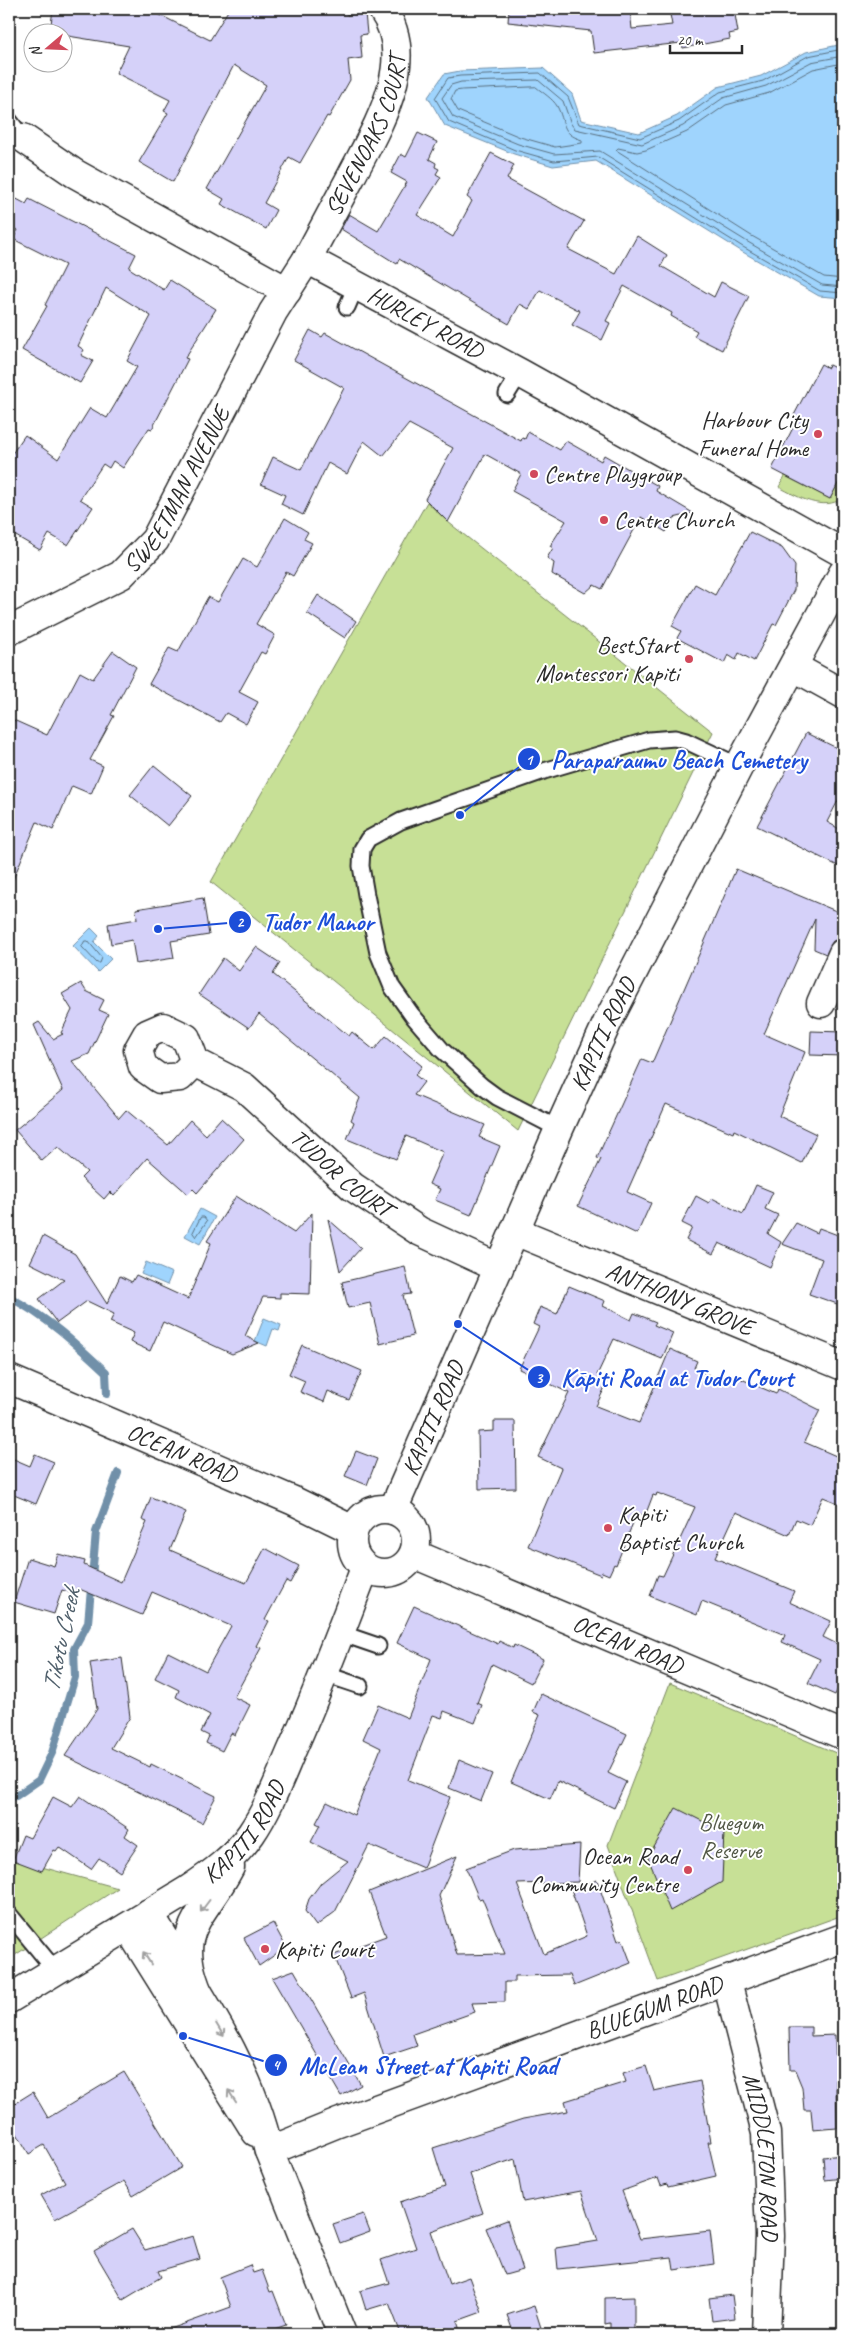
<svg xmlns="http://www.w3.org/2000/svg" width="852" height="2343" font-family="Caveat,sans-serif">
  <rect width="100%" height="100%" fill="#fff"/>
  <filter id="ink" filterUnits="userSpaceOnUse"><feTurbulence type="fractalNoise" baseFrequency=".02" numOctaves="2"/><feDisplacementMap in="SourceGraphic" scale="10" xChannelSelector="R" yChannelSelector="G"/><feConvolveMatrix kernelMatrix="1 2 1 2 8 2 1 2 1" color-interpolation-filters="sRGB"/></filter>
  <g filter="url(#ink)">
    <g fill="#c7e096" stroke="#798660">
      <path d="M 843,474 L 843,498 C 823,512 798,497 779,487 L 785,476 L 830,499 Z"/>
      <polygon points="427,502 448,522 713,732 518,1131 211,882"/>
      <polygon points="670,1683 843,1756 843,1915 658,1981 608,1845"/>
      <polygon points="9,1858 118,1888 9,1959"/>
    </g>
    <g fill="#9fd4fd" stroke="#7190a9">
      <polygon points="843,44 843,298 819,296 741,251 596,161 553,166 514,154 445,126 428,97 444,74 460,71 543,68 572,94 581,120 639,133 677,116 718,87 761,76 806,52"/>
      <polygon points="91,928 99,936 94,942 111,959 98,972 73,946"/>
      <polygon points="200,1209 215,1217 200,1244 185,1236"/>
      <polygon points="146,1262 172,1273 167,1285 141,1274"/>
      <polygon points="264,1318 281,1325 279,1331 273,1329 267,1346 255,1341"/>
    </g>
    <g fill="none" stroke-linecap="round" stroke-linejoin="round">
      <g stroke="#596f7f" stroke-width="1">
        <polyline points="843,49 808,56 763,81 720,92 679,121 640,138 579,124 568,97 540,73 460,76 448,78 435,98 449,122 515,150 554,161 598,157 743,247 820,291 843,293"/>
        <polyline points="843,56 811,62 766,86 723,98 683,126 642,144 575,129 571,124 563,101 538,80 461,82 451,85 442,98 453,117 518,144 554,154 600,151 746,241 822,285 843,287"/>
        <polyline points="843,63 813,69 769,93 726,105 687,132 646,150 637,152 618,148 616,150 750,235 824,277 843,279"/>
        <path d="M 536,87 C 542,92 553,99 557,106 C 566,123 560,133 582,140 L 582,143 L 555,147 L 520,137 L 458,111 L 451,99 L 455,91 L 462,90 Z"/>
        <polygon points="85,941 88,941 102,958 100,963 97,963 82,947"/>
        <polygon points="201,1217 204,1217 207,1221 196,1237 193,1233"/>
      </g>
      <g stroke="#7190a9" stroke-width="8">
        <path d="M 9,1297 C 46,1316 76,1344 106,1372 L 107,1394"/>
        <polyline points="9,1798 16,1796 39,1780 52,1753 75,1677 74,1649 88,1623 96,1532 118,1473"/>
      </g>
    </g>
    <g fill="#d5d1f9" stroke="#2b2b2b">
      <polygon points="53,9 148,9 210,40 229,9 347,9 347,15 365,13 367,34 360,35 362,58 348,60 350,80 329,117 327,116 300,163 289,157 264,203 276,210 266,229 221,204 224,199 207,189 266,85 234,65 173,182 139,162 168,113 164,111 170,100 116,73 129,46 62,35 62,32 50,32"/>
      <polygon points="509,9 630,9 632,29 672,25 669,9 734,9 738,32 729,34 730,39 683,48 681,43 594,53 591,31 508,22"/>
      <polygon points="418,133 437,142 429,159 436,163 435,167 439,169 436,174 441,177 417,215 453,237 472,201 467,197 491,153 514,165 507,179 584,221 568,249 616,274 637,236 667,255 661,266 714,297 721,282 749,296 722,350 694,336 697,331 671,316 672,313 624,286 606,321 610,323 602,340 572,325 580,311 540,290 529,309 520,304 509,324 399,259 397,264 341,229 349,214 378,231 407,182 391,173 401,154 406,157"/>
      <polygon points="9,195 26,204 29,199 136,254 129,268 164,290 170,280 216,309 185,358 188,359 152,429 149,428 123,468 113,461 109,468 103,464 80,499 93,507 68,545 49,534 40,550 9,532 9,458 25,435 58,459 90,408 107,418 137,367 127,361 151,316 106,288 78,346 84,350 81,355 93,361 80,383 22,350 47,306 45,305 65,265 13,239 18,230 9,226"/>
      <polygon points="310,330 322,337 325,333 521,441 522,438 525,439 528,432 560,450 566,441 601,461 604,455 658,486 656,491 693,513 674,518 666,532 641,517 602,589 594,585 585,593 552,574 554,563 547,558 553,548 550,546 566,521 512,491 521,474 485,454 448,522 425,499 453,448 409,424 383,456 364,441 347,474 328,463 303,515 281,504 285,495 261,484 273,457 301,470 344,388 294,360"/>
      <polygon points="821,364 828,368 829,365 843,372 843,474 830,499 772,469 797,420 793,417"/>
      <polygon points="285,518 308,532 304,539 312,543 293,576 286,572 256,624 275,635 265,654 261,652 239,692 258,702 246,724 226,713 220,722 149,684 169,648 178,652 208,597 218,602 243,559 257,567"/>
      <polygon points="750,532 782,548 795,566 794,590 776,625 773,624 754,661 739,653 736,660 728,655 724,663 677,638 681,631 672,626 695,584 715,595"/>
      <polygon points="318,595 356,621 345,638 307,613"/>
      <polygon points="113,651 136,667 111,715 114,716 90,760 103,766 91,794 72,786 53,830 37,822 9,889 9,718 47,735 80,672 93,679"/>
      <polygon points="806,733 843,751 843,791 827,822 843,831 843,855 838,866 757,826"/>
      <polygon points="154,765 192,796 168,826 130,795"/>
      <polygon points="736,869 843,914 843,938 833,941 826,954 814,949 815,919 764,1034 805,1052 779,1116 816,1134 802,1163 734,1130 733,1133 666,1104 627,1192 651,1203 637,1234 578,1206 601,1159 597,1158 642,1059 652,1063"/>
      <polygon points="203,898 209,935 171,941 174,958 136,964 132,940 111,944 108,924 137,919 136,909"/>
      <polygon points="256,947 280,963 273,974 349,1036 352,1032 374,1050 386,1036 422,1066 415,1075 424,1082 414,1095 485,1125 479,1137 500,1146 471,1215 435,1200 440,1189 429,1184 443,1152 406,1136 396,1159 347,1139 354,1122 351,1120 360,1098 259,1014 249,1028 199,994 223,958 239,971"/>
      <polygon points="81,983 86,991 104,1000 99,1010 108,1014 89,1054 72,1061 119,1118 126,1110 168,1145 190,1120 206,1135 221,1118 244,1139 197,1193 193,1189 188,1194 147,1158 114,1196 110,1192 104,1199 81,1178 87,1172 58,1147 42,1161 15,1130 63,1090 34,1025 39,1022 53,1039 63,1034 61,1033 72,1010 62,994"/>
      <polygon points="811,1031 843,1032 843,1056 810,1055"/>
      <polygon points="756,1185 773,1192 765,1209 778,1215 768,1234 781,1242 770,1267 719,1243 713,1254 686,1240 692,1228 682,1223 696,1196 709,1203 712,1198 743,1214"/>
      <polygon points="236,1196 294,1233 312,1213 310,1294 280,1293 280,1298 263,1297 245,1336 259,1343 232,1354 163,1322 150,1351 130,1342 134,1333 110,1322 114,1314 87,1301 57,1323 39,1299 64,1280 30,1263 43,1236 75,1254 107,1304 120,1276 132,1282 136,1275 188,1299 211,1243 207,1241"/>
      <polygon points="328,1219 361,1248 340,1271"/>
      <polygon points="796,1223 817,1233 819,1228 843,1237 843,1306 809,1294 822,1259 782,1244"/>
      <polygon points="405,1267 411,1294 403,1295 413,1336 380,1344 370,1303 348,1308 342,1282"/>
      <polygon points="569,1286 605,1301 603,1306 631,1320 634,1313 656,1322 654,1325 673,1333 662,1359 614,1339 597,1375 608,1381 596,1406 639,1423 670,1349 697,1361 694,1368 728,1384 732,1375 776,1394 778,1389 820,1410 804,1442 843,1459 843,1505 823,1497 810,1525 796,1519 789,1535 736,1512 715,1558 794,1591 789,1602 831,1621 823,1637 843,1647 843,1677 835,1695 808,1683 820,1659 782,1642 785,1635 702,1601 697,1615 650,1596 658,1575 663,1576 695,1507 657,1493 656,1496 653,1495 645,1516 637,1513 616,1565 614,1564 609,1575 602,1572 601,1575 528,1546 561,1468 538,1457 569,1393 519,1369 539,1327 533,1324 540,1307 557,1314"/>
      <polygon points="302,1345 362,1371 349,1400 328,1391 324,1402 300,1392 305,1381 289,1374"/>
      <polygon points="494,1421 515,1421 516,1488 479,1489 478,1432 494,1431"/>
      <polygon points="356,1451 377,1459 367,1485 345,1476"/>
      <polygon points="35,1454 54,1462 36,1504 9,1493 9,1457 30,1466"/>
      <polygon points="151,1497 186,1512 170,1550 246,1583 265,1548 299,1566 290,1583 286,1581 265,1620 269,1621 256,1646 261,1648 234,1697 250,1705 235,1735 231,1733 222,1751 206,1743 209,1736 201,1732 210,1715 176,1697 179,1690 155,1678 168,1652 206,1671 231,1626 152,1592 142,1615 77,1588 75,1594 62,1590 54,1614 14,1602 28,1558 54,1566 58,1554 85,1561 84,1565 121,1582 147,1522 142,1520"/>
      <polygon points="414,1606 498,1644 499,1641 513,1648 514,1645 543,1659 531,1683 492,1664 477,1703 482,1705 475,1723 444,1711 442,1718 433,1715 408,1780 450,1797 423,1868 369,1845 335,1912 316,1926 305,1911 309,1899 321,1883 348,1861 311,1842 320,1825 316,1823 327,1802 354,1815 381,1748 363,1739 378,1705 408,1718 431,1659 397,1643"/>
      <polygon points="122,1658 130,1717 111,1748 150,1767 151,1764 216,1796 202,1823 65,1756 97,1709 90,1663"/>
      <polygon points="541,1694 627,1734 608,1773 626,1782 614,1808 558,1781 550,1799 511,1782 540,1715 533,1712"/>
      <polygon points="459,1760 492,1774 481,1801 449,1788"/>
      <polygon points="80,1796 129,1829 125,1836 138,1845 120,1872 99,1858 91,1869 59,1847 56,1851 54,1850 42,1871 13,1860 23,1835 30,1838 53,1797 72,1807"/>
      <polygon points="676,1808 724,1832 722,1882 670,1911 648,1858"/>
      <polygon points="580,1845 578,1882 517,1884 544,1954 587,1936 571,1889 597,1880 618,1941 622,1939 631,1963 574,1986 570,1975 515,1976 515,1982 505,1982 505,2002 472,2003 475,2012 413,2034 417,2046 384,2057 364,1993 351,1998 334,1955 386,1936 369,1892 457,1856 439,1896 457,1955 505,1954 482,1898 479,1899 466,1868 514,1850"/>
      <polygon points="273,1923 286,1947 259,1966 244,1938"/>
      <polygon points="294,1970 361,2085 341,2096 272,1978"/>
      <polygon points="789,2027 811,2027 811,2036 835,2035 837,2128 813,2130 811,2110 804,2110 802,2087 795,2070 790,2070"/>
      <polygon points="646,2066 654,2091 700,2081 711,2142 708,2142 716,2176 668,2187 667,2184 661,2186 658,2178 622,2191 640,2239 710,2231 714,2264 674,2270 672,2257 558,2269 556,2248 598,2241 581,2191 523,2202 515,2159 470,2174 483,2213 431,2231 449,2284 469,2277 482,2312 457,2321 461,2334 401,2334 389,2303 366,2310 360,2291 389,2283 381,2260 416,2248 400,2202 445,2187 433,2148 523,2119 568,2111 565,2101 626,2082 623,2073"/>
      <polygon points="124,2072 182,2167 133,2196 124,2181 55,2219 41,2195 65,2182 44,2145 29,2154 9,2120 9,2107 33,2092 48,2118"/>
      <polygon points="843,2155 843,2178 825,2180 823,2157"/>
      <polygon points="363,2214 370,2232 340,2243 333,2224"/>
      <polygon points="507,2220 523,2270 505,2275 486,2228"/>
      <polygon points="132,2229 145,2250 193,2236 200,2259 158,2271 161,2277 123,2300 94,2251"/>
      <polygon points="250,2265 253,2273 262,2270 270,2292 273,2291 286,2325 260,2334 162,2334 162,2332 231,2307 220,2277"/>
      <polygon points="732,2295 735,2318 712,2321 709,2298"/>
      <polygon points="634,2297 634,2334 610,2334 610,2323 605,2324 605,2298"/>
      <polygon points="534,2306 543,2334 514,2334 507,2315"/>
    </g>
    <g fill="none" stroke-linecap="round" stroke-linejoin="round">
      <g stroke="#2b2b2b" stroke-width="19">
        <g id="service">
          <polyline points="9,120 23,138"/>
          <polyline points="347,307 356,286"/>
          <polyline points="507,394 520,373"/>
          <polyline points="559,1129 497,1097 482,1086 442,1050 412,1015 392,987 378,953 366,895 361,866 362,849 368,839 401,821 544,771 649,740 675,738 686,741 739,766"/>
          <polyline points="340,1633 378,1646"/>
          <polyline points="324,1674 360,1686"/>
          <polyline points="9,1914 55,1970"/>
        </g>
      </g>
      <g stroke="#2b2b2b" stroke-width="31">
        <g id="minor">
          <polyline points="23,138 74,173 287,291"/>
          <path id="s1" d="M 307,259 C 322,231 337,203 352,175 C 377,127 419,60 382,9"/>
          <path id="s2" d="M 9,631 L 121,575 L 155,540 L 273,312 L 307,259 L 520,373 L 843,553"/>
          <polyline points="794,667 843,694"/>
          <polyline points="821,1003 843,953"/>
          <path id="s3" d="M 195,1062 L 186,1038 L 163,1027 L 147,1034 L 138,1050 L 143,1067 L 160,1079 L 180,1077 L 195,1062 L 244,1087 L 353,1187 L 419,1231 L 499,1268"/>
          <path id="s4" d="M 515,1231 L 843,1366"/>
          <path id="s5" d="M 9,1379 L 294,1501 L 353,1530"/>
          <path id="s6" d="M 414,1554 L 843,1735"/>
          <path d="M 149,1913 C 196,1991 249,2062 269,2151 L 342,2334"/>
          <polyline points="128,1927 256,2132"/>
          <path id="s7" d="M 727,1982 L 766,2133 L 770,2236 L 766,2334"/>
          <path id="s8" d="M 269,2151 L 338,2123 L 843,1938"/>
        </g>
      </g>
      <g stroke="#2b2b2b" stroke-width="31">
        <g id="secondary">
          <circle cx="384" cy="1541" r="32"/>
          <path id="s9" d="M 393,1510 L 559,1129 L 608,1021 L 739,766 L 843,573"/>
          <path d="M 199,1995 C 171,1929 202,1920 230,1867"/>
          <path id="s10" d="M 9,1999 L 188,1890 C 212,1874 234,1858 251,1834 C 268,1809 279,1780 291,1752 C 318,1692 341,1630 365,1568"/>
        </g>
      </g>
      <use href="#service" stroke="#fff" stroke-width="15"/>
      <use href="#minor" stroke="#fff" stroke-width="28"/>
      <use href="#secondary" stroke="#fff" stroke-width="28"/>
    </g>
    <defs><path id="oneway-shaft" d="M-6 0H5M1.5-3L5.5 0L1.5 3" fill="none" stroke-width="1.6" stroke-linecap="round" stroke-linejoin="round" transform="scale(1.25)"/></defs>
    <g stroke="#a0a0a0">
      <use href="#oneway-shaft" transform="translate(205 1906) rotate(127)"/>
      <use href="#oneway-shaft" transform="translate(147 1958) rotate(-122)"/>
      <use href="#oneway-shaft" transform="translate(220 2030) rotate(59)"/>
      <use href="#oneway-shaft" transform="translate(232 2096) rotate(-123)"/>
    </g>
  </g>
  <g fill="#d1495b" stroke="#fff" stroke-width="2">
    <circle cx="818" cy="434" r="5"/>
    <circle cx="534" cy="474" r="5"/>
    <circle cx="604" cy="520" r="5"/>
    <circle cx="689" cy="659" r="5"/>
    <circle cx="608" cy="1528" r="5"/>
    <circle cx="688" cy="1870" r="5"/>
    <circle cx="265" cy="1949" r="5"/>
  </g>
  <g text-anchor="middle" stroke-width="4" stroke-linejoin="round" paint-order="stroke">
    <g font-size="24" fill="#2b2b2b" stroke="#fff">
      <text dy="8" stroke="none"><textPath href="#s1" startOffset="138">SEVENOAKS COURT</textPath></text>
      <text dy="8" stroke="none"><textPath href="#s2" startOffset="628">HURLEY ROAD</textPath></text>
      <text dy="8" stroke="none"><textPath href="#s2" startOffset="228">SWEETMAN AVENUE</textPath></text>
      <text dy="8" stroke="none"><textPath href="#s9" startOffset="520">KAPITI ROAD</textPath></text>
      <text dy="8" stroke="none"><textPath href="#s3" startOffset="352">TUDOR COURT</textPath></text>
      <text dy="8" stroke="none"><textPath href="#s4" startOffset="178">ANTHONY GROVE</textPath></text>
      <text dy="8" stroke="none"><textPath href="#s9" startOffset="100">KAPITI ROAD</textPath></text>
      <text dy="8" stroke="none"><textPath href="#s5" startOffset="188">OCEAN ROAD</textPath></text>
      <text dy="8" stroke="none"><textPath href="#s6" startOffset="232">OCEAN ROAD</textPath></text>
      <text dy="8" stroke="none"><textPath href="#s10" startOffset="292">KAPITI ROAD</textPath></text>
      <text dy="8" stroke="none"><textPath href="#s8" startOffset="411">BLUEGUM ROAD</textPath></text>
      <text dy="8" stroke="none"><textPath href="#s7" startOffset="179">MIDDLETON ROAD</textPath></text>
    </g>
    <g font-size="24" fill="#2b2b2b" stroke="#fff" text-anchor="start">
      <text x="808" y="428" text-anchor="end">Harbour City<tspan x="808" dy="28">Funeral Home</tspan></text>
      <text x="544" y="482">Centre Playgroup</text>
      <text x="614" y="528">Centre Church</text>
      <text x="679" y="653" text-anchor="end">BestStart<tspan x="679" dy="28">Montessori Kapiti</tspan></text>
      <text x="618" y="1522">Kapiti<tspan x="618" dy="28">Baptist Church</tspan></text>
      <text x="678" y="1864" text-anchor="end">Ocean Road<tspan x="678" dy="28">Community Centre</tspan></text>
      <text x="275" y="1957">Kapiti Court</text>
    </g>
    <g font-size="24" fill="#525846" stroke="#fff">
      <text x="731" y="1830">Bluegum<tspan x="731" dy="28">Reserve</tspan></text>
    </g>
    <g font-size="25" font-style="italic" fill="#4e5e6a" stroke="#fff">
      <text transform="translate(60 1640) rotate(-78)" y="9">Tikotu Creek</text>
    </g>
  </g>
  <path fill="none" stroke="#1d4ed8" stroke-width="2" d="M460 815L529 759M158 929L240 922M458 1324L539 1377M183 2036L276 2065"/>
  <g fill="#1d4ed8" stroke="#fff" stroke-width="2">
    <circle cx="460" cy="815" r="5"/>
    <circle cx="158" cy="929" r="5"/>
    <circle cx="458" cy="1324" r="5"/>
    <circle cx="183" cy="2036" r="5"/>
    <circle cx="529" cy="759" r="12"/>
    <circle cx="240" cy="922" r="12"/>
    <circle cx="539" cy="1377" r="12"/>
    <circle cx="276" cy="2065" r="12"/>
  </g>
  <g font-size="15" text-anchor="middle" font-weight="bold" fill="#fff">
    <text x="529" y="765">1</text>
    <text x="240" y="927">2</text>
    <text x="539" y="1383">3</text>
    <text x="276" y="2070">4</text>
  </g>
  <g font-size="25" text-anchor="middle" font-weight="bold" fill="#1d4ed8" stroke="#fff" stroke-width="4" stroke-linejoin="round" paint-order="stroke">
    <text x="679" y="768">Paraparaumu Beach Cemetery</text>
    <text x="318" y="930">Tudor Manor</text>
    <text x="677" y="1386">Kāpiti Road at Tudor Court</text>
    <text x="428" y="2074">McLean Street at Kapiti Road</text>
  </g>
  <rect width="852" height="2343" fill="none" stroke="#fff" stroke-width="30"/>
  <rect x="15" y="15" width="822" height="2313" fill="none" stroke="#2b2b2b" stroke-width="2" filter="url(#ink)"/>
  <g transform="translate(48 48) rotate(251)"><circle r="24" fill="#ffffff" stroke="#aaaaaa"/>
  <path d="M0-4L9 19L0 12L-9 19Z" fill="#d1495b"/>
  <text y="-8" font-size="14" font-weight="bold" text-anchor="middle" fill="#2b2b2b">N</text>
  </g>
  <path d="M670 45v8h72v-8" fill="none" stroke="#2b2b2b" stroke-width="2.5"/>
  <text x="677" y="45" font-size="15" fill="#2b2b2b" stroke="#ffffff" stroke-width="4" paint-order="stroke">20 m</text>
</svg>
